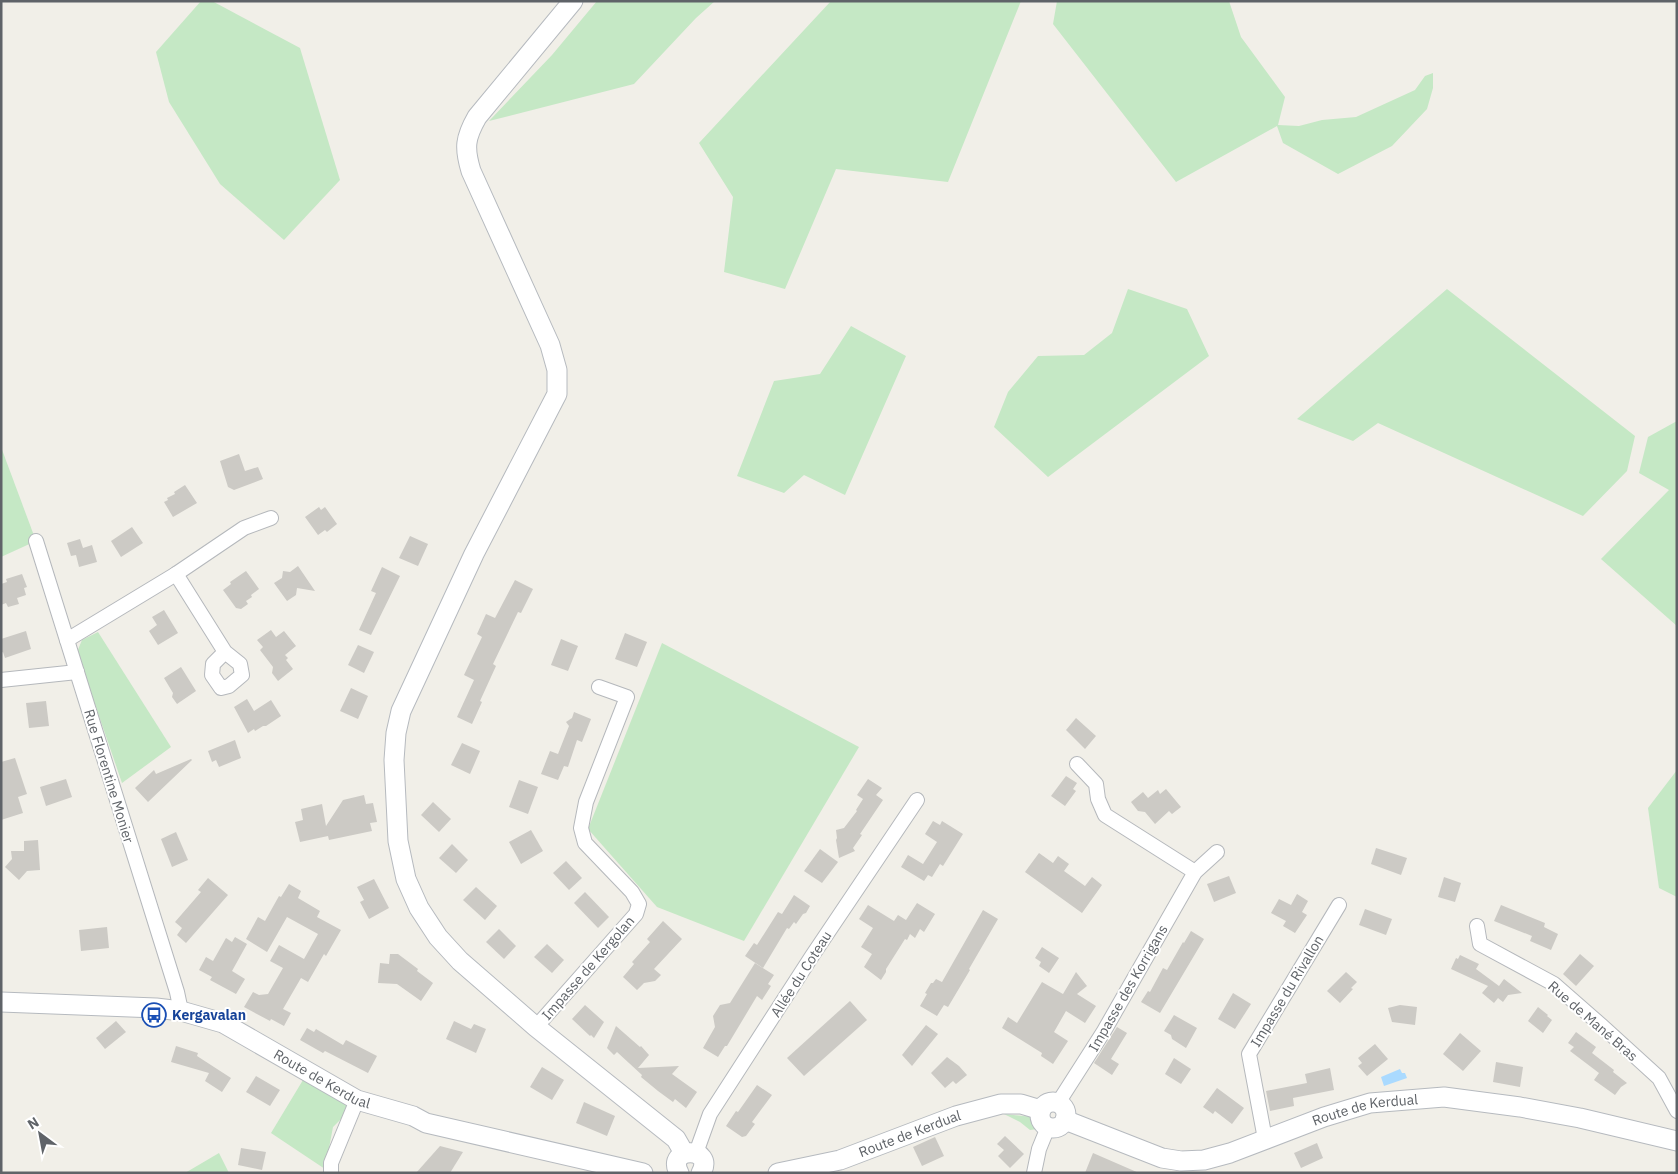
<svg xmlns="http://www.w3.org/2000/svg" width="1678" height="1174" font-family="'IBM Plex Sans',sans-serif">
  <rect width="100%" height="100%" fill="#f1efe8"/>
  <g fill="#c5e8c5">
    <polygon points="201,1 212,1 300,48 340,180 284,240 220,184 169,102 156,52"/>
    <polygon points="597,1 715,1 696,18 634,84 489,121 552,55"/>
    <polygon points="831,1 1021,1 948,182 836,169 785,289 724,272 733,197 699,143"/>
    <polygon points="1057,1 1229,1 1241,37 1285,97 1278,125 1299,126 1322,120 1356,117 1415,90 1425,76 1433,73 1433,88 1427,109 1392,146 1338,174 1283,143 1277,126 1176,182 1053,24"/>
    <polygon points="1128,289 1187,309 1209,356 1048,477 994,427 1008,392 1038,356 1084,355 1112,333"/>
    <polygon points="1447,289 1635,436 1627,471 1583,516 1378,423 1353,441 1297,419"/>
    <polygon points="851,326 906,356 845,495 804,475 784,493 737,476 774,381 820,374"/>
    <polygon points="1677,421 1677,626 1601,559 1669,490 1639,473 1648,437"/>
    <polygon points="1,447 36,541 1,557"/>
    <polygon points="98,632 171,747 122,783 77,652 82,640"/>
    <polygon points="662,643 859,747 744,941 657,907 588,829"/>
    <polygon points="1677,770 1677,897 1659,888 1648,808"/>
    <polygon points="303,1080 349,1106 344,1116 333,1127 325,1169 271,1133"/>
    <polygon points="1004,1114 1043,1118 1038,1129 1030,1130 1020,1122"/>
    <polygon points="219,1153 229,1173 185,1173"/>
  </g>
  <polygon fill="#aadaff" points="1400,1069 1402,1073 1405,1073 1407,1078 1384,1086 1381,1077"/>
  <g fill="#cccac5">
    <polygon points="239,454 245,471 258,467 263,479 234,490 228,487 220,461"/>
    <polygon points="185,485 197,503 173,517 164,502 168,500 167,498 175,494 174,492"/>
    <polygon points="319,507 321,510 325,507 337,524 327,532 325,530 318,535 305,517"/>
    <polygon points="132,527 143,543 121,557 111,541"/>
    <polygon points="410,536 428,544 418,566 399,558"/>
    <polygon points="80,539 83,548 92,545 97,562 79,567 76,555 71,556 67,543"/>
    <polygon points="298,566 315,591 297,588 296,595 287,601 274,583 282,578 283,571 290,572"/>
    <polygon points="382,567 400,576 371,635 359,630 376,593 371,591"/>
    <polygon points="246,571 259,589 251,595 252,597 246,601 248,604 241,609 236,608 223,590 231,584 230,582"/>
    <polygon points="22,574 27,587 24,588 26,595 17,598 19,604 8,607 6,603 1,605 1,584 7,582 6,579"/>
    <polygon points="515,580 533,589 521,613 518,612 493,664 496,666 480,701 482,702 472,724 457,717 474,680 464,675 482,637 477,634 486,614 495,618"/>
    <polygon points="164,610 178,633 158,645 149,631 157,625 152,617"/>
    <polygon points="271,630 276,637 284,631 296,646 285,655 288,658 286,660 293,669 278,681 272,673 273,667 260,650 263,647 257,640"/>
    <polygon points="26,631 31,649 5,658 3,652 1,653 1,639"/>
    <polygon points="625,633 647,642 637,667 615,659"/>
    <polygon points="561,639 578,646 568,671 551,665"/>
    <polygon points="358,645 374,652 364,673 348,665"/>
    <polygon points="181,667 196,691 177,704 172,697 173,693 164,678"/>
    <polygon points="351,688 368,696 358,719 340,711"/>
    <polygon points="247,699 254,711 271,700 281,716 266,726 263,726 255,731 254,729 248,733 234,707"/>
    <polygon points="46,701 49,726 29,728 26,703"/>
    <polygon points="574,712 591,719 582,742 577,740 568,767 564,766 558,780 541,774 550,751 558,754 569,726 566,722 572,718"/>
    <polygon points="1076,718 1096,736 1085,749 1066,730"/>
    <polygon points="235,740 241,758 219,767 216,760 212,762 208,751"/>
    <polygon points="462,743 480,751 470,774 451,765"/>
    <polygon points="15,758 27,794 18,797 23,813 1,820 1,762"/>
    <polygon points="191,759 192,760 148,802 135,788 154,770 156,774"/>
    <polygon points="1066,776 1077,783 1073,789 1076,791 1065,806 1051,796"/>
    <polygon points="66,779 72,797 46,806 40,787"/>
    <polygon points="868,779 882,788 876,795 883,800 860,834 862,835 853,848 855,851 839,858 836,840 837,838 836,830 844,828 857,811 856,810 863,799 857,795"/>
    <polygon points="519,780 538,787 528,814 509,807"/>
    <polygon points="1166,789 1181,807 1172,814 1169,811 1155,824 1145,812 1138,811 1131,802 1143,792 1148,798 1158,790 1160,794"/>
    <polygon points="364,795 366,804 373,803 377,822 370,823 372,831 329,840 328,836 300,842 295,822 303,820 301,809 322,804 326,826 343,800"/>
    <polygon points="433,802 451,819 439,832 421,815"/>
    <polygon points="933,821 940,825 942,821 963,834 943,866 940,864 932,877 928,875 924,881 901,867 908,855 923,864 937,842 925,834"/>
    <polygon points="531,830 543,851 521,864 509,842"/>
    <polygon points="176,832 188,860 172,867 161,839"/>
    <polygon points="38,840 40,870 27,871 19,880 5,867 12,859 11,851 24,851 24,841"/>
    <polygon points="452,844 468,860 456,873 439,858"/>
    <polygon points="1376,848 1407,858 1401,875 1371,864"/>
    <polygon points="820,849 838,862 822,883 804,871"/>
    <polygon points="1039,853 1053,863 1058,856 1069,864 1064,871 1085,886 1092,877 1102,885 1082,913 1025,872"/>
    <polygon points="566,861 582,878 569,890 553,873"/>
    <polygon points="1229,876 1236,893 1214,902 1207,884"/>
    <polygon points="1444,877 1461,883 1455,902 1438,897"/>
    <polygon points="208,878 228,895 186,943 177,935 182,928 175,922 201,892 198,890"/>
    <polygon points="374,879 389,908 369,919 360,902 364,900 357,887"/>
    <polygon points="289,884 301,891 298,898 320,911 317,917 341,930 326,956 324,954 308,982 301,978 283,1009 291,1013 284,1026 271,1019 270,1021 244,1007 253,992 259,995 268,994 283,968 270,961 279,945 304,959 318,934 287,917 267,952 246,939 258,917 265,921 279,896 281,897"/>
    <polygon points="476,887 497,906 485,920 463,900"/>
    <polygon points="585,892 609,917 598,928 574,903"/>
    <polygon points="1297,894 1308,901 1302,912 1307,915 1295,933 1283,926 1286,921 1271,913 1279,899 1291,905"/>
    <polygon points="794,895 810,906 806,913 803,914 796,924 794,922 789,929 787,928 763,968 745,956 754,943 757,945 778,912 782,914"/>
    <polygon points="917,903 935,914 924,932 920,929 915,938 910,934 907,940 905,939 886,969 886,972 881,980 864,967 872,954 861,947 873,928 859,919 868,905 894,921 898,915 906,920"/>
    <polygon points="1501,905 1545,923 1544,927 1558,934 1551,950 1530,941 1532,936 1494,921"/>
    <polygon points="1365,909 1392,919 1386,935 1359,925"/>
    <polygon points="983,910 998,919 969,969 970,970 948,1007 944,1005 937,1016 920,1006 927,994 925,993 931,983 933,983 936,979 942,982"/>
    <polygon points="663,921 682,939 654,969 661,975 655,981 644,983 637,990 623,977 634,964 632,962 650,942 647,939"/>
    <polygon points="107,927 109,948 81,951 79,930"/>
    <polygon points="499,929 516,946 504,959 486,942"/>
    <polygon points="1191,931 1204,939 1160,1013 1141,1002 1148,991 1150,992 1163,968 1167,970 1183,942 1184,943"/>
    <polygon points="235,937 247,944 232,971 245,979 236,994 210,980 212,977 199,970 206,957 213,961 226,938 232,942"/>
    <polygon points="547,944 564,960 552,973 534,957"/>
    <polygon points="1042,947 1059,958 1049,973 1039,966 1041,962 1035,958"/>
    <polygon points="390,954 398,954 418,969 417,971 433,983 421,1001 397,984 378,983 380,963 389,964"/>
    <polygon points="1580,954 1594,966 1576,986 1563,974"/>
    <polygon points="1460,955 1479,964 1476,969 1499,986 1504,979 1522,993 1508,995 1503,1002 1498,998 1494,1003 1482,993 1488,986 1451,969 1456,958 1458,959"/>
    <polygon points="755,963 774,975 768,984 771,986 762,1000 757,996 727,1046 725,1046 718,1057 703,1048 715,1027 713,1016 720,1005 730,1003"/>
    <polygon points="1076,972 1087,986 1077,994 1096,1006 1085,1023 1066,1011 1054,1032 1068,1041 1053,1064 1041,1056 1042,1053 1002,1028 1008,1017 1017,1023 1042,982 1063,994"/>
    <polygon points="1346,972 1357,982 1351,988 1353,989 1340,1003 1327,991"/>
    <polygon points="1233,993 1251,1004 1235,1029 1218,1019"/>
    <polygon points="850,1001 867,1020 804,1076 787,1058"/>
    <polygon points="585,1005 604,1022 594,1038 591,1035 590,1036 572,1019"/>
    <polygon points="1400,1005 1417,1007 1415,1025 1392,1022 1388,1008"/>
    <polygon points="1538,1007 1548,1015 1547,1016 1552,1020 1543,1033 1528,1021"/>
    <polygon points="1174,1015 1197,1028 1186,1048 1172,1039 1171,1035 1164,1031"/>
    <polygon points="116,1021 126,1032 105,1049 96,1038"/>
    <polygon points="454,1021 471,1029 474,1024 486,1029 476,1053 446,1039"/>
    <polygon points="926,1025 938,1034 912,1066 902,1055"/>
    <polygon points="616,1026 640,1047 641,1046 649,1055 638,1068 679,1066 672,1074 697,1092 686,1108 675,1099 673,1102 658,1091 641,1077 642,1075 617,1052 614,1055 607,1048"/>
    <polygon points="1117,1027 1127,1033 1111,1059 1119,1064 1112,1075 1094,1063"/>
    <polygon points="307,1028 314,1032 316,1029 343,1045 346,1040 377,1056 368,1073 325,1051 323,1053 300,1040"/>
    <polygon points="1576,1032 1596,1047 1592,1053 1614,1070 1613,1072 1627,1083 1621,1087 1615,1095 1594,1080 1599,1073 1570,1051 1574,1047 1568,1043"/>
    <polygon points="1460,1033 1481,1051 1463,1071 1443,1054"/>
    <polygon points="1375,1044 1388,1059 1367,1076 1358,1066 1362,1063 1358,1058"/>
    <polygon points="176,1046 198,1053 197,1056 231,1078 222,1092 205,1081 209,1073 171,1062"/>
    <polygon points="947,1057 959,1066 967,1075 956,1084 953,1081 945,1088 931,1073"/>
    <polygon points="1174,1058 1191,1069 1181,1084 1165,1074"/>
    <polygon points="1496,1062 1523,1067 1520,1087 1493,1082"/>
    <polygon points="542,1067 564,1080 552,1100 530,1087"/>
    <polygon points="1330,1068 1334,1090 1293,1098 1294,1106 1270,1111 1266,1091 1307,1083 1305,1074"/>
    <polygon points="256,1076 280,1090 270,1106 246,1092"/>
    <polygon points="757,1085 772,1095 752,1122 755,1124 746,1136 742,1137 726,1126 736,1111 738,1112"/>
    <polygon points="1217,1088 1244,1108 1232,1124 1215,1111 1213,1114 1203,1107"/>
    <polygon points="584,1102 615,1116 607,1136 576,1123"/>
    <polygon points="1005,1136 1024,1154 1010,1168 998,1156 1004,1150 997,1144"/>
    <polygon points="935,1137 944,1156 922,1166 913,1147"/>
    <polygon points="1317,1143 1323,1158 1301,1168 1294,1153"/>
    <polygon points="440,1146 463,1152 450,1173 416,1173"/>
    <polygon points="241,1148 266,1152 262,1170 238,1165"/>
    <polygon points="1093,1153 1139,1173 1085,1173"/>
  </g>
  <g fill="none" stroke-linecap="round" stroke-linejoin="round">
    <g stroke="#b5b8bc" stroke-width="16">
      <g id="street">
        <polyline points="36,541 177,992 181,1011"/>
        <polyline points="176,574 225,652 213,664 212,675 221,688 229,686 242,675 240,664 225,652"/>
        <polyline points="67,640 176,574 244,528 271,518"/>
        <polyline points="1,680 77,672"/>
        <polyline points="1077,764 1096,784 1098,799 1105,815 1195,872"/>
        <polyline points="1477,926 1480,944 1554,984 1602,1026 1659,1078 1677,1111"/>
        <polyline points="536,1027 636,914 639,904 632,892 585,843 581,828 586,802 627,697 599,687"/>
        <polyline points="1058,1103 1104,1031 1195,872 1217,852"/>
        <polyline points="1265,1139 1249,1054 1339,905"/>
        <polyline points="696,1153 710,1114 812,956 917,800"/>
        <polyline points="331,1173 331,1163 357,1100"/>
        <polyline points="1034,1173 1039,1149 1048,1127"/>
      </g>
    </g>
    <g stroke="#b6babf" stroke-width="21">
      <g id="secondary">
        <path d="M 573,1 L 477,117 C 465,138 464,148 471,171 L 550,345 L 557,370 L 557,394 L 474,554 L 401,711 L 396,733 L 394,760 L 398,841 L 406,879 L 419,908 L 438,937 L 460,961 L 536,1027 L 676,1139 L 684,1153"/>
        <path id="s1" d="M 1,1002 L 156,1008 L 181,1011 L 223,1023 L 357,1100 L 413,1116 L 426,1123 L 643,1173"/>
        <circle cx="1053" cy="1115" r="13"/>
        <path id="s2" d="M 1065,1120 L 1162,1158 L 1181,1161 L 1204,1160 L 1230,1153 L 1324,1117 L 1370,1103 L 1444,1097 L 1520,1107 L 1580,1118 L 1677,1141"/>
        <path d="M 679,1173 C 665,1146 716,1146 701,1173"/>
        <path id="s3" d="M 778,1173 L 840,1160 L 956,1116 L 1001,1104 L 1021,1104 L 1041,1110"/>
      </g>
    </g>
    <use href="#street" stroke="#fff" stroke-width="14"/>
    <use href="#secondary" stroke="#fff" stroke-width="19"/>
  </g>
  <defs>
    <g id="bus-ring" transform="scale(1.25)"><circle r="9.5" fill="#fff" stroke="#1a4fb4" stroke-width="1.5"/><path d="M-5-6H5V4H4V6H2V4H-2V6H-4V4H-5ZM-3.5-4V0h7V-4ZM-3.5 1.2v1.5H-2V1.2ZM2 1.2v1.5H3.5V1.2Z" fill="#1a4fb4"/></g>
  </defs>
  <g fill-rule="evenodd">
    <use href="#bus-ring" x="154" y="1015"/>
  </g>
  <g text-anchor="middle" stroke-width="4" stroke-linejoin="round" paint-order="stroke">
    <g font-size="14" fill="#5f6368" stroke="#fff">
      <text transform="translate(109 776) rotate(73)" y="5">Rue Florentine Monier</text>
      <text transform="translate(588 968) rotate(-49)" y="5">Impasse de Kergolan</text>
      <text transform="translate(801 974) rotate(-57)" y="5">Allée du Coteau</text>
      <text transform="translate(1128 988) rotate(-60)" y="5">Impasse des Korrigans</text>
      <text transform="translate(1287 991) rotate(-59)" y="5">Impasse du Rivallon</text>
      <text transform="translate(1593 1021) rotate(41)" y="5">Rue de Mané Bras</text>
      <text dy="5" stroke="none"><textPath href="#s1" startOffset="338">Route de Kerdual</textPath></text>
      <text dy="5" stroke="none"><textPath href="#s2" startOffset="316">Route de Kerdual</textPath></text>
      <text dy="5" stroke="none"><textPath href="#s3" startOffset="138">Route de Kerdual</textPath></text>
    </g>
    <g font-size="14" font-weight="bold" fill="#164399" stroke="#fff" text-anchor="start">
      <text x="172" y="1020">Kergavalan</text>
    </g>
  </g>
  <rect width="1678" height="1174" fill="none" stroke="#5f6368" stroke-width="5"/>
  <g transform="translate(40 1134) rotate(328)" stroke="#ffffff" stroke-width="4" paint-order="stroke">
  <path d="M0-4L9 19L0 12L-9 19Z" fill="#5f6368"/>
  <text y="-8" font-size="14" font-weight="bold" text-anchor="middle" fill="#5f6368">N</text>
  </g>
</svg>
